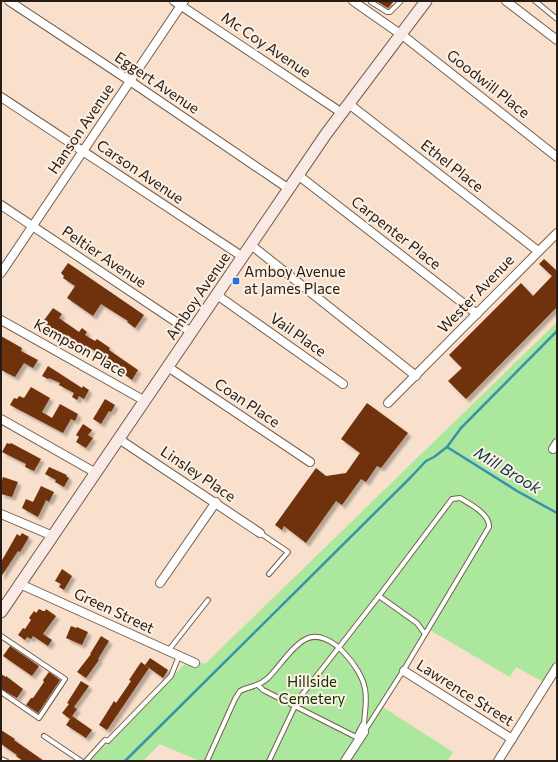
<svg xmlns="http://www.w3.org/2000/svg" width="558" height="762" font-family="Commissioner,sans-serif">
  <defs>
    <filter id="shadow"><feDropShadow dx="3.5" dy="3.5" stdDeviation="1" flood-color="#0004"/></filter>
  </defs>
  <rect width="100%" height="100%" fill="#f8e0cc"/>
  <polygon fill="#abe89e" points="557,322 557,448 555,451 557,452 557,671 549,685 516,667 510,677 428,629 381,706 453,752 447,761 199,761 160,744 143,761 90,761 190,659 205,664"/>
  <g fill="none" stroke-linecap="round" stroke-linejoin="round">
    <g stroke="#3a91ab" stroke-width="2.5">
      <polyline points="447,447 517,491 557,513"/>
      <polyline points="125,761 410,478 426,461 434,457 447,447 461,428 557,331"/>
    </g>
  </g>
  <g fill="#70330b" filter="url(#shadow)">
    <polygon points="376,1 394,1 388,8"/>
    <polygon points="544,259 557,271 557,307 466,399 448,381 462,368 449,355 521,283 533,296 552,276 539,264"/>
    <polygon points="68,263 144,315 135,328 127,322 128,321 101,304 93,316 67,298 75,286 63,278 64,276 61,273"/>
    <polygon points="53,308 62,314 59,318 79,332 82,328 87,332 85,335 95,341 97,339 110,348 109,350 138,370 132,380 125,375 127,371 115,363 85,345 83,347 68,335 66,337 53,328 52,329 42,323"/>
    <polygon points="1,336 22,348 21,351 38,360 33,368 24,363 15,377 1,370"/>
    <polygon points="48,366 82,388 83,386 89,390 84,399 79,396 77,400 72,397 74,393 59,385 60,383 49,378 48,379 42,376"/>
    <polygon points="31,387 50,398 42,412 52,418 60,404 78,414 75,421 71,419 63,433 10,405 14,398 17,399 19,396 24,398"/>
    <polygon points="105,399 115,405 111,412 109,411 101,424 93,419"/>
    <polygon points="367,403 408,433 381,468 377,466 366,482 361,479 342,505 336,501 306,543 284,526 282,530 275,525 316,468 326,476 346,473 360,453 341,439"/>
    <polygon points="83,424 92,430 88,435 93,438 86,448 76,442 79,437 76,435"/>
    <polygon points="7,443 10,444 11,443 41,459 34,471 25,467 26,464 2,452"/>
    <polygon points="49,467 67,475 66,476 69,478 64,487 55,482 56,480 45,474"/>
    <polygon points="3,477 18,482 12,497 1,494 1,483"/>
    <polygon points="41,486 54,492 49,502 46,500 38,517 22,508 26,499 33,502"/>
    <polygon points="22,533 29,537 20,552 18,551 1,577 1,562 17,534 20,536"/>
    <polygon points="62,569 72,576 64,590 59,587 61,584 55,581"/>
    <polygon points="39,609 43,611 45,611 46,609 56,616 43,634 52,640 48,646 33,636 31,639 27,637 25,640 18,635 23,628 25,629 31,620 29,618 34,611 36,613"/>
    <polygon points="71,626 76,628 77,627 88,632 82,645 66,638"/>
    <polygon points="101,636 109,641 98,659 99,660 86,678 77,672 91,654 90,654"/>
    <polygon points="10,646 39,666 32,676 3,656"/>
    <polygon points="150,658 168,670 163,678 145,665"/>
    <polygon points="141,662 149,668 107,730 99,725 114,701 116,703 131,681 129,680"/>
    <polygon points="49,672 60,680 38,713 26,705 31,698 33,698 44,682 43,680"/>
    <polygon points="1,674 6,677 6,676 23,689 17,698 1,689"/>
    <polygon points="81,681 89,686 74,707 77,709 70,719 62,713 69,704 67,703"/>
    <polygon points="72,716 92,730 86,738 66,725"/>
    <polygon points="1,730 15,739 14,740 44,761 23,761 16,756 17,755 1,744"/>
  </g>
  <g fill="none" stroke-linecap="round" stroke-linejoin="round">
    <g stroke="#745f4e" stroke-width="6">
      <g id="lane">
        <polyline points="535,1 557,19"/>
        <polyline points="371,2 387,12 390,12 401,1"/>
        <polyline points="260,533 288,552 269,574"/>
        <polyline points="379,596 417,623 425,634"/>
        <polyline points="1,636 65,679 39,718 1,692"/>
        <polyline points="168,651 208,600"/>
        <polyline points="258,685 263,690 356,737 363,724"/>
        <polyline points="44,736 81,761"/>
        <polyline points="1,759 6,761"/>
        <polyline points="86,761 105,740 108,741 171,676 179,656"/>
        <path d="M 207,761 L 235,699 L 240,691 C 251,685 257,688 268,678 C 279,667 293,645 306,639 C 330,627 362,669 365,689 C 368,704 363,717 364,732"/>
        <path d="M 269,761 L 295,706 L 301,696 L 379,596 L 452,499 L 460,498 C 470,504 490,514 489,527 L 403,671 L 364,732"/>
      </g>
    </g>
    <g stroke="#745f4e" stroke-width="10">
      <g id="street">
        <polyline points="9,1 130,81 289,189"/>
        <polyline points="174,1 342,113"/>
        <polyline points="353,1 406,38 557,157"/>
        <polyline points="506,1 557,40"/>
        <polyline points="1,97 243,257"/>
        <polyline points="349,104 538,251"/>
        <polyline points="298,175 477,314"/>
        <polyline points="1,205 191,332"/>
        <polyline points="251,245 416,376"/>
        <polyline points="1,273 184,1"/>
        <polyline points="217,295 343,384"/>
        <polyline points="1,320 145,401"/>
        <polyline points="168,367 310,462"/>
        <polyline points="388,403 557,233"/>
        <polyline points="1,419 96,473"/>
        <polyline points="119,439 260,533"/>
        <polyline points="553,449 557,443"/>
        <polyline points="1,514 53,536"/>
        <polyline points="160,583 216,502"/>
        <polyline points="20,584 195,663"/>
        <polyline points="404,671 512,739"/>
        <polyline points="345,761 364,732"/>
        <polyline points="498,761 557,667"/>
      </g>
    </g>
    <g stroke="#745f4e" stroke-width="13">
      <polyline id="secondary" points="1,612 326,134 426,1"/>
    </g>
    <use href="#lane" stroke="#fff" stroke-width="4"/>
    <use href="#street" stroke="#fff" stroke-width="8"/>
    <use href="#secondary" stroke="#faeae6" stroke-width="11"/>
  </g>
  <rect fill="#296fdc" stroke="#feefe3" stroke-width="1.5" x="232" y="277" width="8" height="8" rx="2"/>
  <g text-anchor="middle" stroke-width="4" stroke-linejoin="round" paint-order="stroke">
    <g font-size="15" fill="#251d15" stroke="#feefe3">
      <text transform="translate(266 45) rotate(34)" y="5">Mc Coy Avenue</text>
      <text transform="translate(157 83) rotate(34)" y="5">Eggert Avenue</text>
      <text transform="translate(488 84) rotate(38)" y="5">Goodwill Place</text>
      <text transform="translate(81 129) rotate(-56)" y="5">Hanson Avenue</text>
      <text transform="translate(452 166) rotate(38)" y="5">Ethel Place</text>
      <text transform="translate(140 172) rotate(34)" y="5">Carson Avenue</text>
      <text transform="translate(396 233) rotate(38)" y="5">Carpenter Place</text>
      <text transform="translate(104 257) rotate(34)" y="5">Peltier Avenue</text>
      <text transform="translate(476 294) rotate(-46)" y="5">Wester Avenue</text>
      <text transform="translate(198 296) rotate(-56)" y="5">Amboy Avenue</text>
      <text transform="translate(298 335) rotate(35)" y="5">Vail Place</text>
      <text transform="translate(80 348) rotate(29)" y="5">Kempson Place</text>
      <text transform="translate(247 403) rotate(34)" y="5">Coan Place</text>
      <text transform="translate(198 474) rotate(34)" y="5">Linsley Place</text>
      <text transform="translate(114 611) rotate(25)" y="5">Green Street</text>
      <text transform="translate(465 693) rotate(32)" y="5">Lawrence Street</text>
    </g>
    <g font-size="15" fill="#251d15" stroke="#feefe3" text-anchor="start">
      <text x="244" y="277">Amboy Avenue<tspan x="244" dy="17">at James Place</tspan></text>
    </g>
    <g font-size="15" fill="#093400" stroke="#feefe3">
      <text x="312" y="687">Hillside<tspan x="312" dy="17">Cemetery</tspan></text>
    </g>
    <g font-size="16" font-style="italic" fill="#003b4c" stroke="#feefe3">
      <text transform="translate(508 470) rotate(31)" y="6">Mill Brook</text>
    </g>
  </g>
  <rect width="558" height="762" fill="none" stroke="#251d15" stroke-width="4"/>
</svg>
